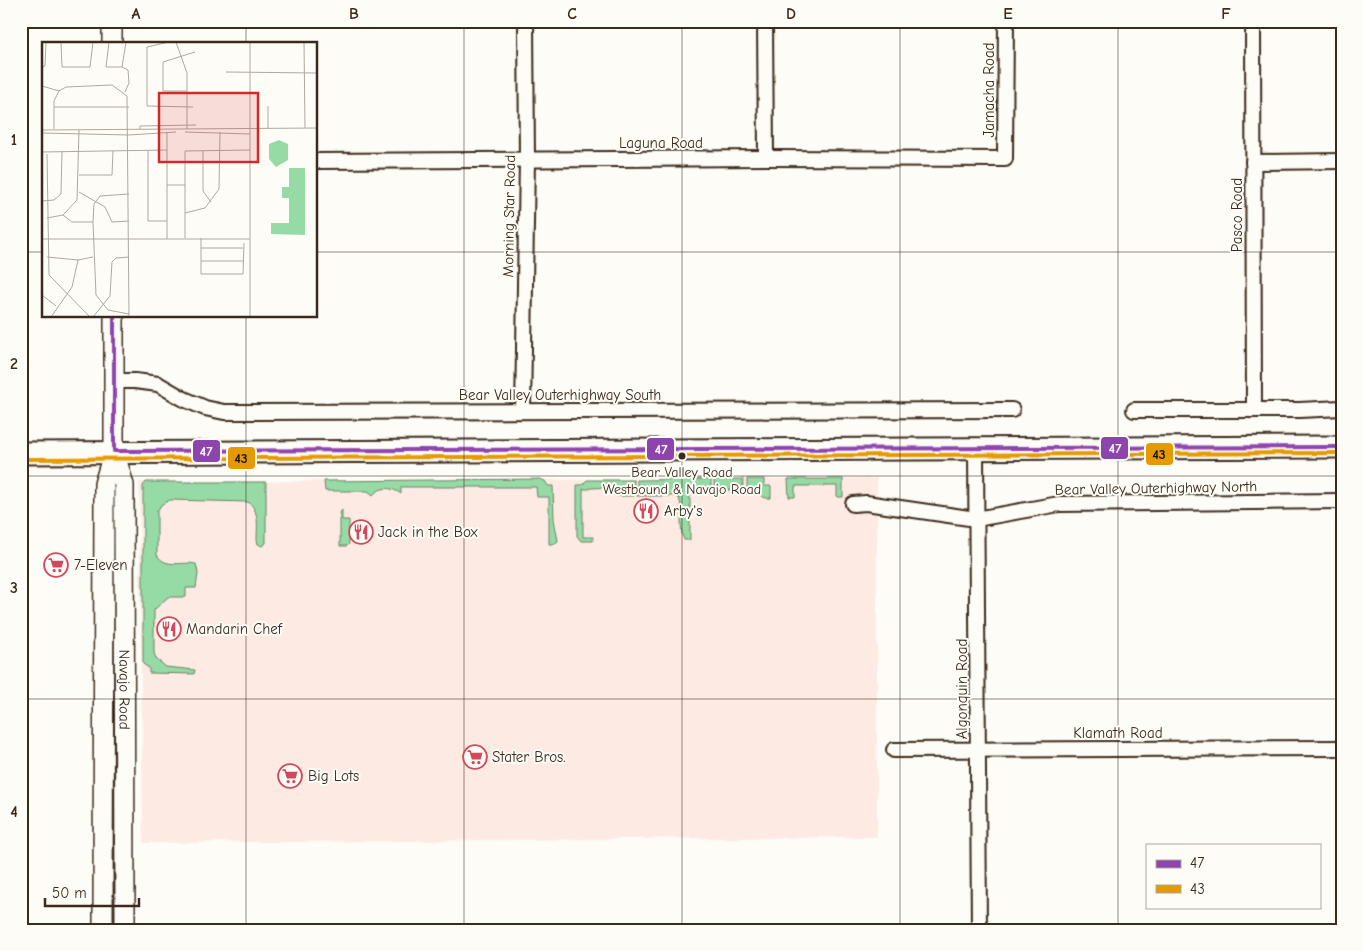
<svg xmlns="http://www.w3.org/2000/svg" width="1363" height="951" font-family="'Comic Neue',sans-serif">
  <rect width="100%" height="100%" fill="#fdfcf7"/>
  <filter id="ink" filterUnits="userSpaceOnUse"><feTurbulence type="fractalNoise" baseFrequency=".02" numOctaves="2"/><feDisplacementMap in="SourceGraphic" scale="10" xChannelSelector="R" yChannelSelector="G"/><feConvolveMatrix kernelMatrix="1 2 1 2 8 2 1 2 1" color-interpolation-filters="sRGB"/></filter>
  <g filter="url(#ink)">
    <polygon fill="#fdebe3" points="877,478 877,837 143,843 139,482"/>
    <g fill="#96daa6" stroke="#688262">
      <path d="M 540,479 L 545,481 L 548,486 L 553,486 L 554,519 L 558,541 L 554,544 L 549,544 L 549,497 L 537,497 L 536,487 L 401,487 L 401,494 C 392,487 381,486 373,495 L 368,491 L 325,491 L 324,481 Z"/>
      <path d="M 711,479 L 711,490 L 690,490 L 690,540 L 684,540 C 678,527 684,512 679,498 L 673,496 L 637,496 L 637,480 Z"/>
      <rect x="714" y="479" width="29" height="11"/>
      <path d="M 747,479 L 764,479 L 764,486 L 771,486 L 771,498 C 764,499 760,496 756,490 L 747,490 Z"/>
      <polygon points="788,479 843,479 843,497 837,497 837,486 795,486 795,497 789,497"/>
      <polygon points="587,480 634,480 634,496 616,496 616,487 591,488 589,489 583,489 583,537 593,537 593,541 581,541 577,536 577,485 582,485"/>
      <path d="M 146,482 L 266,482 L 266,543 L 262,546 L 258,544 L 257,540 C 257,527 260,510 248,502 L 170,500 L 162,504 L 157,511 L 157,555 C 166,569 182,561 196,564 L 198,573 L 196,588 L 186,588 L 186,597 L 168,597 L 154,610 L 154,653 L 156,659 L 166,667 L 195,670 L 194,674 L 149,673 L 149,668 L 143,664 L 143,486 Z"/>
      <polygon points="342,510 342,520 349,520 349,544 347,546 340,546 340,513"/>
    </g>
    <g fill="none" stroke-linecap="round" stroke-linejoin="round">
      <g stroke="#3b2a1e" stroke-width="18">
        <g id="street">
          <polyline points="765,21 766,158"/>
          <polyline points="1253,21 1254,409"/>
          <polyline points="316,161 766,158 1005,159 1006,21"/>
          <polyline points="1253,162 1342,161"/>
          <polyline points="114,381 135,381 158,384 184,399 205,408 224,412 1012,410"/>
          <polyline points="1134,410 1299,410 1342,408"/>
          <polyline points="523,411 527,160 526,21"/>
          <polyline points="976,449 979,930"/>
          <polyline points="853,504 866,503 976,519 1059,504 1342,501"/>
          <polyline points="894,750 1342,748"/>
        </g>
      </g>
      <g stroke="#3b2a1e" stroke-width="22">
        <g id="secondary">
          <polyline points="112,21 112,44"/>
          <path id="s1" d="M 114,451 L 124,485 L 125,930"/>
          <polyline points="103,930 104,484 114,451 114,316"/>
        </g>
      </g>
      <g stroke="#3b2a1e" stroke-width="25">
        <polyline id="primary" points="21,453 1342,447"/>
      </g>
      <use href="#street" stroke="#fdfcf7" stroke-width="14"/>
      <use href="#secondary" stroke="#fdfcf7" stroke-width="19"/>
      <use href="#primary" stroke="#fdfcf7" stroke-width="21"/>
      <g stroke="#fdfcf7" stroke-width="8">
        <polyline id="bus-1" points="114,316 114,451 1342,447"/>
      </g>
      <g stroke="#fdfcf7" stroke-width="8">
        <polyline id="bus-2" points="21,459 1342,453"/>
      </g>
      <use href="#bus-1" stroke="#8e44ad" stroke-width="4"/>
      <use href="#bus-2" stroke="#e49a03" stroke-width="4"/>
    </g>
  </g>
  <path fill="none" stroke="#3b2a1e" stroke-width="1" stroke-opacity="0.55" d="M 246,21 L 246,44M 464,21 L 464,930M 682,21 L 682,930M 900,21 L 900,930M 1118,21 L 1118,930M 21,252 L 44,252M 316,252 L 1342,252M 246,316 L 246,930M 21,476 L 1342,476M 21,699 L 1342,699"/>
  <defs>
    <g id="restaurant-ring" transform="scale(1.25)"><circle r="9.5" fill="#fdfcf7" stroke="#d1495b" stroke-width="1.5"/><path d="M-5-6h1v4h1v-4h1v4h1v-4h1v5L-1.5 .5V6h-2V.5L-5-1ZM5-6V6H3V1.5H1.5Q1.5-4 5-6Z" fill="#d1495b"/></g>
    <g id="supermarket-ring" transform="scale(1.25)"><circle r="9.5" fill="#fdfcf7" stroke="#d1495b" stroke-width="1.5"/><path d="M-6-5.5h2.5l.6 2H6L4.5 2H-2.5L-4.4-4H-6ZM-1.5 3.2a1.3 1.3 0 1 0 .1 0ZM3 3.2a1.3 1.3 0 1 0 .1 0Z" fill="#d1495b"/></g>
  </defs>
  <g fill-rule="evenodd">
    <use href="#restaurant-ring" x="646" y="511"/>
    <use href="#restaurant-ring" x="361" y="532"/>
    <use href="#supermarket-ring" x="56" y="565"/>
    <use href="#restaurant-ring" x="169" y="629"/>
    <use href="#supermarket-ring" x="475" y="757"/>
    <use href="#supermarket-ring" x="290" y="776"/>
  </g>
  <circle fill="#3b2a1e" stroke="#fdfcf7" stroke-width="2" cx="682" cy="456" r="4.5"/>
  <g text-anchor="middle" stroke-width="4" stroke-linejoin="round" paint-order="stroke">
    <g font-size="14" fill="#3b2a1e" stroke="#fdfcf7">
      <text x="682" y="477">Bear Valley Road<tspan x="682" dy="17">Westbound &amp; Navajo Road</tspan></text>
    </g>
    <g font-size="15" fill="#3b2a1e" stroke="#fdfcf7">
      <text transform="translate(989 90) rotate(-90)" y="5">Jamacha Road</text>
      <text x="661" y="148">Laguna Road</text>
      <text transform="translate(1237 215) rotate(-90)" y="5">Pasco Road</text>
      <text transform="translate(509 216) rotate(-89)" y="5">Morning Star Road</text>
      <text x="560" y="400">Bear Valley Outerhighway South</text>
      <text transform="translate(1156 488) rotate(-1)" y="5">Bear Valley Outerhighway North</text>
      <text transform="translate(962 689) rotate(-90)" y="5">Algonquin Road</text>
      <text dy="5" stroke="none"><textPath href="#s1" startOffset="240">Navajo Road</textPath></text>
      <text x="1118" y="738">Klamath Road</text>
    </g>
    <g font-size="15" fill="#3b2a1e" stroke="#fdfcf7" text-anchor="start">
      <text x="664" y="516">Arby's</text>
      <text x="378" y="537">Jack in the Box</text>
      <text x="74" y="570">7-Eleven</text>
      <text x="186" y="634">Mandarin Chef</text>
      <text x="492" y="762">Stater Bros.</text>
      <text x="308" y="781">Big Lots</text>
    </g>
  </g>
  <g transform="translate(42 42)">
    <rect width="275" height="275" fill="#fdfcf7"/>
    <path d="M 237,98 L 246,102 L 246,118 L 234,125 L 227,117 L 227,102 ZM 247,126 L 263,126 L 263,193 L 229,192 L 229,181 L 247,181 L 247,156 L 240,156 L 240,145 L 247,145 Z" fill="#96daa6"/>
    <path fill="none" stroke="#afa8a0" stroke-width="1" d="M 19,0 L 20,25 L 48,25 L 51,0M 67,0 L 64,25 L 80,25 L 86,28 L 87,41 L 83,50M 127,0 L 105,5 L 105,64 L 151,65M 134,0 L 145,31 L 145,87M 208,0 L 208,87M 262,0 L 263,86M 0,25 L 3,24 L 4,0M 80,25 L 84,0M 184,30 L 275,31M 0,44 L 17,49M 145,49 L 121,49 L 121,20 L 153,10M 226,64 L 226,86M 12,65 L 87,65M 12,87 L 12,59 L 17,49 L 24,45 L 70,43 L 85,54 L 87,275M 98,87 L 98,84 L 154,83M 208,87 L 208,275M 0,88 L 275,86M 125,90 L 125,197M 143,90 L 208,92M 0,91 L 87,93 L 134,90M 106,109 L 106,179 L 125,179M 161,109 L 161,149 L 169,160M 0,110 L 125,108M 5,112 L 7,233 L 48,275M 37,133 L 70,133 L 71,109M 125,143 L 143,143M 37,150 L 63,165 L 70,180 L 87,179M 87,152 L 58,154 L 52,162 L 51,180 L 54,253 L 66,268 L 87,272M 0,159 L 12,158 L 19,152 L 20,109M 143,171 L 163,166 L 177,147 L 178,90M 21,173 L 30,180 L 51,180M 5,176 L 21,173 L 35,158 L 37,88M 143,196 L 143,109 L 208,108M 159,196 L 159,232 L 201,232 L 202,201M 0,197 L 208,197M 159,206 L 201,206M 5,215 L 36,218M 159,219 L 201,219M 0,253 L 14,264M 9,275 L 30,245 L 36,218 L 51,215M 51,275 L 68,254 L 70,220 L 74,216 L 87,215"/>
    <path fill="#d62828" fill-opacity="0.15" stroke="#d62828" stroke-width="2.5" d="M 117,51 L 216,51 L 216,120 L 117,120 Z"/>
    <rect width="275" height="275" fill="none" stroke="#3b2a1e" stroke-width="2.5"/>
  </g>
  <g stroke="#fdfcf7" stroke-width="2">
    <rect x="1100" y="436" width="29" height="24" rx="5" fill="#8e44ad"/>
    <rect x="646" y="437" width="29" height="24" rx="5" fill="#8e44ad"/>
    <rect x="192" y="439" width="29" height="24" rx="5" fill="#8e44ad"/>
    <rect x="1145" y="442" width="29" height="24" rx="5" fill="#e49a03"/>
    <rect x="227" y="446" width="29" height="24" rx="5" fill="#e49a03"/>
  </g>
  <g font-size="14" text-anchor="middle" font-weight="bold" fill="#fff">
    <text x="1115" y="453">47</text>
    <text x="661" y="454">47</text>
    <text x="206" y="456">47</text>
  </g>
  <g font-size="14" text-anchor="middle" font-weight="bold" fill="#111">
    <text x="1159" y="459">43</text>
    <text x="241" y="463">43</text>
  </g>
  <rect width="1363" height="951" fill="none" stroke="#fdfcf7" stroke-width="55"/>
  <rect x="1146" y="844" width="175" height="65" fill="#fdfcf7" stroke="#afa8a0"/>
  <rect x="1156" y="860" width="25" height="8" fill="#8e44ad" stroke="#afa8a0"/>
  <text x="1190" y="868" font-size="15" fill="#3b2a1e">47</text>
  <rect x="1156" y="885" width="25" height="8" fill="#e49a03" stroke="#afa8a0"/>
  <text x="1190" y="894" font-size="15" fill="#3b2a1e">43</text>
  <path d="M45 898v8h94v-8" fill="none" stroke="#3b2a1e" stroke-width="2.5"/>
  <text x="52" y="898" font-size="15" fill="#3b2a1e" stroke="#fdfcf7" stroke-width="4" paint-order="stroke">50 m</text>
  <rect x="28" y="28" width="1308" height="896" fill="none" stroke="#3b2a1e" stroke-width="2"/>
  <g font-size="16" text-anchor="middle" font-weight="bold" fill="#3b2a1e">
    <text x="136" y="19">A</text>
    <text x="354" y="19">B</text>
    <text x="572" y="19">C</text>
    <text x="791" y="19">D</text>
    <text x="1008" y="19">E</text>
    <text x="1226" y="19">F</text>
    <text x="14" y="145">1</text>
    <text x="14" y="369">2</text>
    <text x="14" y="593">3</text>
    <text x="14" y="817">4</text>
  </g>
</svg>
